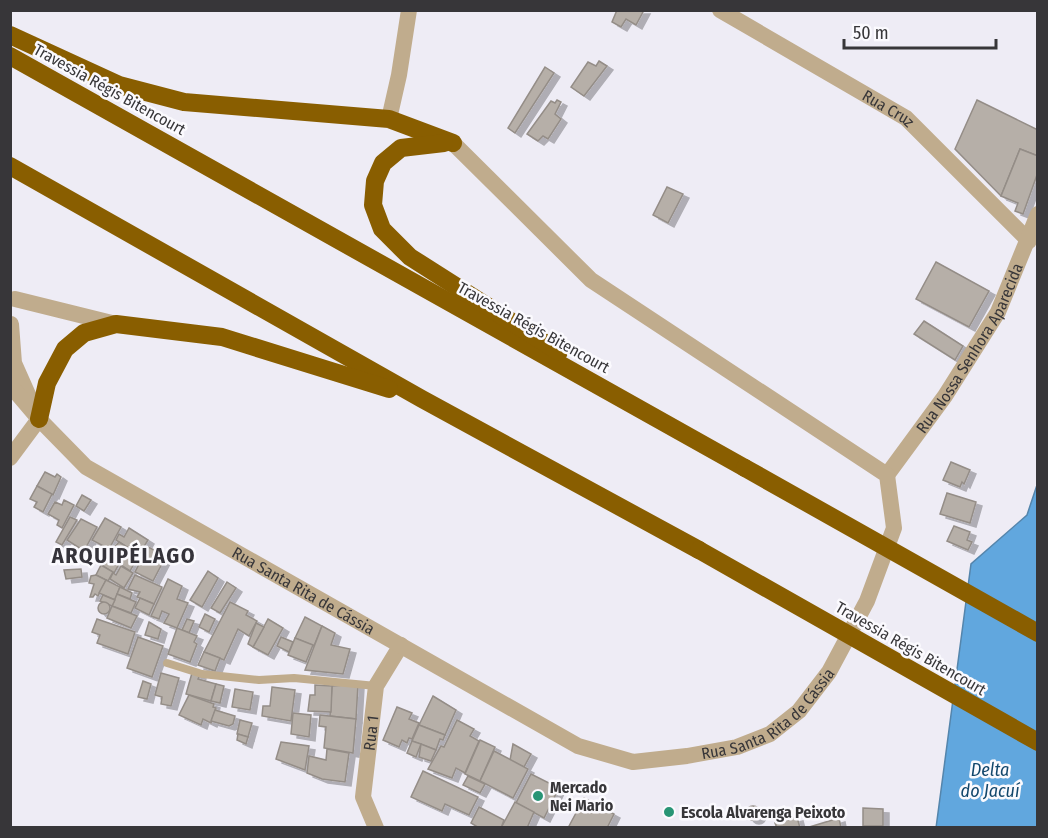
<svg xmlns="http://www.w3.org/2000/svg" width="1048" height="838" font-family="'Fira Sans Condensed',sans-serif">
  <defs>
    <filter id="shadow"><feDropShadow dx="6" dy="4" stdDeviation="0" flood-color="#0004"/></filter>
  </defs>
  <rect width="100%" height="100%" fill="#eeecf5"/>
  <polygon fill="#61a7de" stroke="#5485ac" stroke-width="1.5" points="1037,485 1037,827 936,828 971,564 1027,515"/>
  <g fill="#b6afa8" stroke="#948d87" stroke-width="1.5" filter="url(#shadow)">
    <polygon points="617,10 644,10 636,25 626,19 621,27 612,22"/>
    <polygon points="599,61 607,66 584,96 571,87 588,62 596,66"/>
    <polygon points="545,67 554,73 515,133 508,128"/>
    <polygon points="557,100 561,102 555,114 561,119 548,139 543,136 538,141 527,134 551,101 555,103"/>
    <polygon points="977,100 1038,130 1038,156 1020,149 1001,196 955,149"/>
    <polygon points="1020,149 1038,156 1038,172 1023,214 1015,211 1018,203 1001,196"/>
    <polygon points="667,187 683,194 668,223 653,215"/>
    <polygon points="936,262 989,291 969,327 916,299"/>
    <polygon points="924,321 963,346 955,360 914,334"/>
    <polygon points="951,462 970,470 964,484 962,482 960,487 943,480"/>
    <polygon points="45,472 55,477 57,474 61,477 53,495 37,486"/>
    <polygon points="37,486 52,494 43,512 34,507 37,502 30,499"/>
    <polygon points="947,493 976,502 970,523 940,514"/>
    <polygon points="82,495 91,500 84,511 76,506"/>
    <polygon points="64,500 74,505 62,528 57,525 59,520 48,514 55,502 62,505"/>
    <polygon points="70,517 77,520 62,545 56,542"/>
    <polygon points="105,518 121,527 109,549 92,540"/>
    <polygon points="81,519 97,527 84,551 67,540"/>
    <polygon points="954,526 970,532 967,540 972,542 968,550 947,541"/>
    <polygon points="129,528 148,540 139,555 116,540 119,534 124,537"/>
    <polygon points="119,542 139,555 130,571 107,556"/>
    <polygon points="148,547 166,556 153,581 135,572"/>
    <polygon points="107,556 119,564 114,573 101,565"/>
    <polygon points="101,565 113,572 108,581 96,575"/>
    <polygon points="121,566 133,573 124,588 110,579 113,573 116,575"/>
    <polygon points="81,569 82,577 66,579 64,570"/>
    <polygon points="208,571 218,578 202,607 190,600"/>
    <polygon points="96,575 106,580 98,596 95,594 93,597 90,597 94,584 89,583 91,576"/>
    <polygon points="135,575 162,587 154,604 137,597 140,592 128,589"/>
    <polygon points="168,579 182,586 177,599 188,603 177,628 164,623 169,614 162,611 159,619 151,616"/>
    <polygon points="106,580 120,587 115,600 99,593"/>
    <polygon points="227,582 236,588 220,613 211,608"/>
    <polygon points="120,587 132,593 130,599 117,594"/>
    <polygon points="117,594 136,602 131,613 112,606"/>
    <polygon points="103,595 115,600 112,606 100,601"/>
    <polygon points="140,598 154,604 149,615 135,608"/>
    <circle cx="104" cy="608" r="6"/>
    <polygon points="230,602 248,611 246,615 257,621 249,636 238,629 224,660 204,652"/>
    <polygon points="112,606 137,616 131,628 107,618"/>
    <polygon points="205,614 215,619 209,632 199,627"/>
    <polygon points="305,617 322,626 314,646 295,638"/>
    <polygon points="97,619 135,632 128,654 97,643 100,635 92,632"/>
    <polygon points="187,619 194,621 189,633 182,630"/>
    <polygon points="268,619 283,628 268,655 253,647"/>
    <polygon points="149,622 161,629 158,639 145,635"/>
    <polygon points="256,623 264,627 253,647 248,644"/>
    <polygon points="322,626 335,633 331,645 350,649 343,674 305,670"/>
    <polygon points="177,628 197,636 194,642 197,644 190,662 168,654"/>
    <polygon points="138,637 163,646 152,677 127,668"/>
    <polygon points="281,637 293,642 289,652 277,646"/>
    <polygon points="295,638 313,645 306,662 288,655"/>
    <polygon points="204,652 220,658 215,671 198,665"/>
    <polygon points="161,673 179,678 171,706 161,704 162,697 155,695"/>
    <polygon points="192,673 200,675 198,679 216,684 211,701 186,694"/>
    <polygon points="143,681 151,684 147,699 138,697"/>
    <polygon points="216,684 224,686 220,703 211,701"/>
    <polygon points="358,684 356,719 330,716 332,686"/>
    <polygon points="315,685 332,686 331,712 308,711 310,695 315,695"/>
    <polygon points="272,687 295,690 291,721 262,716 263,706 270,706"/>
    <polygon points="235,689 253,692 250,710 232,707"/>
    <polygon points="189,695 214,704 213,707 216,708 211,723 203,719 201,725 179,715"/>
    <polygon points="433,696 456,710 445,735 419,725"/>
    <polygon points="397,707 412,713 409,719 419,723 412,739 409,738 407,743 402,740 399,747 383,740"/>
    <polygon points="215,710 235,716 233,724 229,726 211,721"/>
    <polygon points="293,713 311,715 309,737 291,734"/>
    <polygon points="320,715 356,719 353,753 324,748 326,727 319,726"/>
    <polygon points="240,720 252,723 248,737 237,734"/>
    <polygon points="457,720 474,729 470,736 479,741 465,773 456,768 452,778 428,769 441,746 444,747"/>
    <polygon points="419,725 445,735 443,740 440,739 436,750 412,741"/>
    <polygon points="238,734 248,737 246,744 237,740"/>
    <polygon points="480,740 495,747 480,781 465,774"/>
    <polygon points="412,741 421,744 416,757 407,753"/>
    <polygon points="281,742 309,746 305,770 276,759"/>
    <polygon points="421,744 436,750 431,761 419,757"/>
    <polygon points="513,744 531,754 524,767 510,760"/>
    <polygon points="327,749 349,753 345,782 322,779 307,773 309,756 326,760"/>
    <polygon points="494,751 528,769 513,798 480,781"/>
    <polygon points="423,771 478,797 469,815 445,804 442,811 411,797"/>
    <polygon points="531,774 559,788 544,818 516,803"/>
    <polygon points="468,776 485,784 480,793 463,785"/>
    <polygon points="584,798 614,814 607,828 568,828"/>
    <polygon points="515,802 534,812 527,828 501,828"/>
    <circle cx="753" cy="813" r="7"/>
    <polygon points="479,807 504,820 501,828 479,828 471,823"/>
    <polygon points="863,808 883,809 883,826 863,826"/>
    <polygon points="797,817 800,828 777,828 775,823"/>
    <polygon points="839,818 841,828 806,828"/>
  </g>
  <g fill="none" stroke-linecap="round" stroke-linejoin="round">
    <polyline stroke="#c0ac8d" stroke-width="8" points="167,663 202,674 259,680 294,678 376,686"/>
    <g stroke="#c0ac8d" stroke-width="16">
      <path id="s1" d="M 720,10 L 906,118 L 1029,241"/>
      <polyline points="389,119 399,75 409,10"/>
      <polyline points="10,458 39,419"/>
      <path id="s2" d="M 887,475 L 945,396 L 998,312 L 1038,214"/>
      <path id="s3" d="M 376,828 L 363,797 L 376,686 L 401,645"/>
    </g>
    <g stroke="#c0ac8d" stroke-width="16">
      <polyline points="15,299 116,324"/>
      <polyline points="11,324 14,363 30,399"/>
      <path id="s4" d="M 10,385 L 39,419 L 86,467 L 578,746 L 633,762 L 687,756 L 737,747 L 770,734 L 799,711 L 829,672 L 867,601 L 894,528 L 887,475 L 591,280 L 453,143"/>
    </g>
    <g stroke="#895e00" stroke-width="18">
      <polyline points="10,35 119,85 184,102 389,119 453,143"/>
      <polyline points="10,56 745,468"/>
      <polyline points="444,143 401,148 383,163 375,181 373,205 382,229 410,257 559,352"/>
      <polyline points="10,166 422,399 699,550"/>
      <polyline points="39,419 47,383 65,349 84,333 116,324 222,337 389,389"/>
    </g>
    <g stroke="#895e00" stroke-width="18">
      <polyline points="745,468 1038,633"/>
      <polyline points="699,550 1038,742"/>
    </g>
  </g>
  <g fill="#289575" stroke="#fbfafe" stroke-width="2">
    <circle cx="538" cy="796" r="6"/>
    <circle cx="669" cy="812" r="6"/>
  </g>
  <g text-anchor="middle" stroke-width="5" stroke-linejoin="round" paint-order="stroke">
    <g font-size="16" fill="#373639" stroke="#fbfafe">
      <text transform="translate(110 89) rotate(29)" y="6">Travessia Régis Bitencourt</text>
      <text dy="6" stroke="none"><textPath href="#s1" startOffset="195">Rua Cruz</textPath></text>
      <text transform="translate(534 327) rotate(29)" y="6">Travessia Régis Bitencourt</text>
      <text dy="6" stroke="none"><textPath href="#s2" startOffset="152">Rua Nossa Senhora Aparecida</textPath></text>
      <text dy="6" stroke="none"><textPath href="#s4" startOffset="362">Rua Santa Rita de Cássia</textPath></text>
      <text transform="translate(911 648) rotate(30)" y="6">Travessia Régis Bitencourt</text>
      <text dy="6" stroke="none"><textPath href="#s4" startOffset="884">Rua Santa Rita de Cássia</textPath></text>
      <text dy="6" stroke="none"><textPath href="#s3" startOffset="98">Rua 1</textPath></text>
    </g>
    <g font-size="16" font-weight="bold" fill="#373639" stroke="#fbfafe" text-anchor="start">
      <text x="550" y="793">Mercado<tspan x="550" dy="18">Nei Mario</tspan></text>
      <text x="681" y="818">Escola Alvarenga Peixoto</text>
    </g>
    <g font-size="18" font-style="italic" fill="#12476c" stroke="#fbfafe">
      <text x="990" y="776">Delta<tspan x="990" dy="21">do Jacuí</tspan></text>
    </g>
    <g font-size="22" font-weight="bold" letter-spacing="1.5" fill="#35333a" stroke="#fbfafe">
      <text x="124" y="563">ARQUIPÉLAGO</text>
    </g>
  </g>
  <rect width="1048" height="838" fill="none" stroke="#373639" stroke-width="24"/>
  <path d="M844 39v9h152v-9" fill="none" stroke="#373639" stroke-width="3"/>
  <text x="853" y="39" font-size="18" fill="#373639" stroke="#fbfafe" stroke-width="4.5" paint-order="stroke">50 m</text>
</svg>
